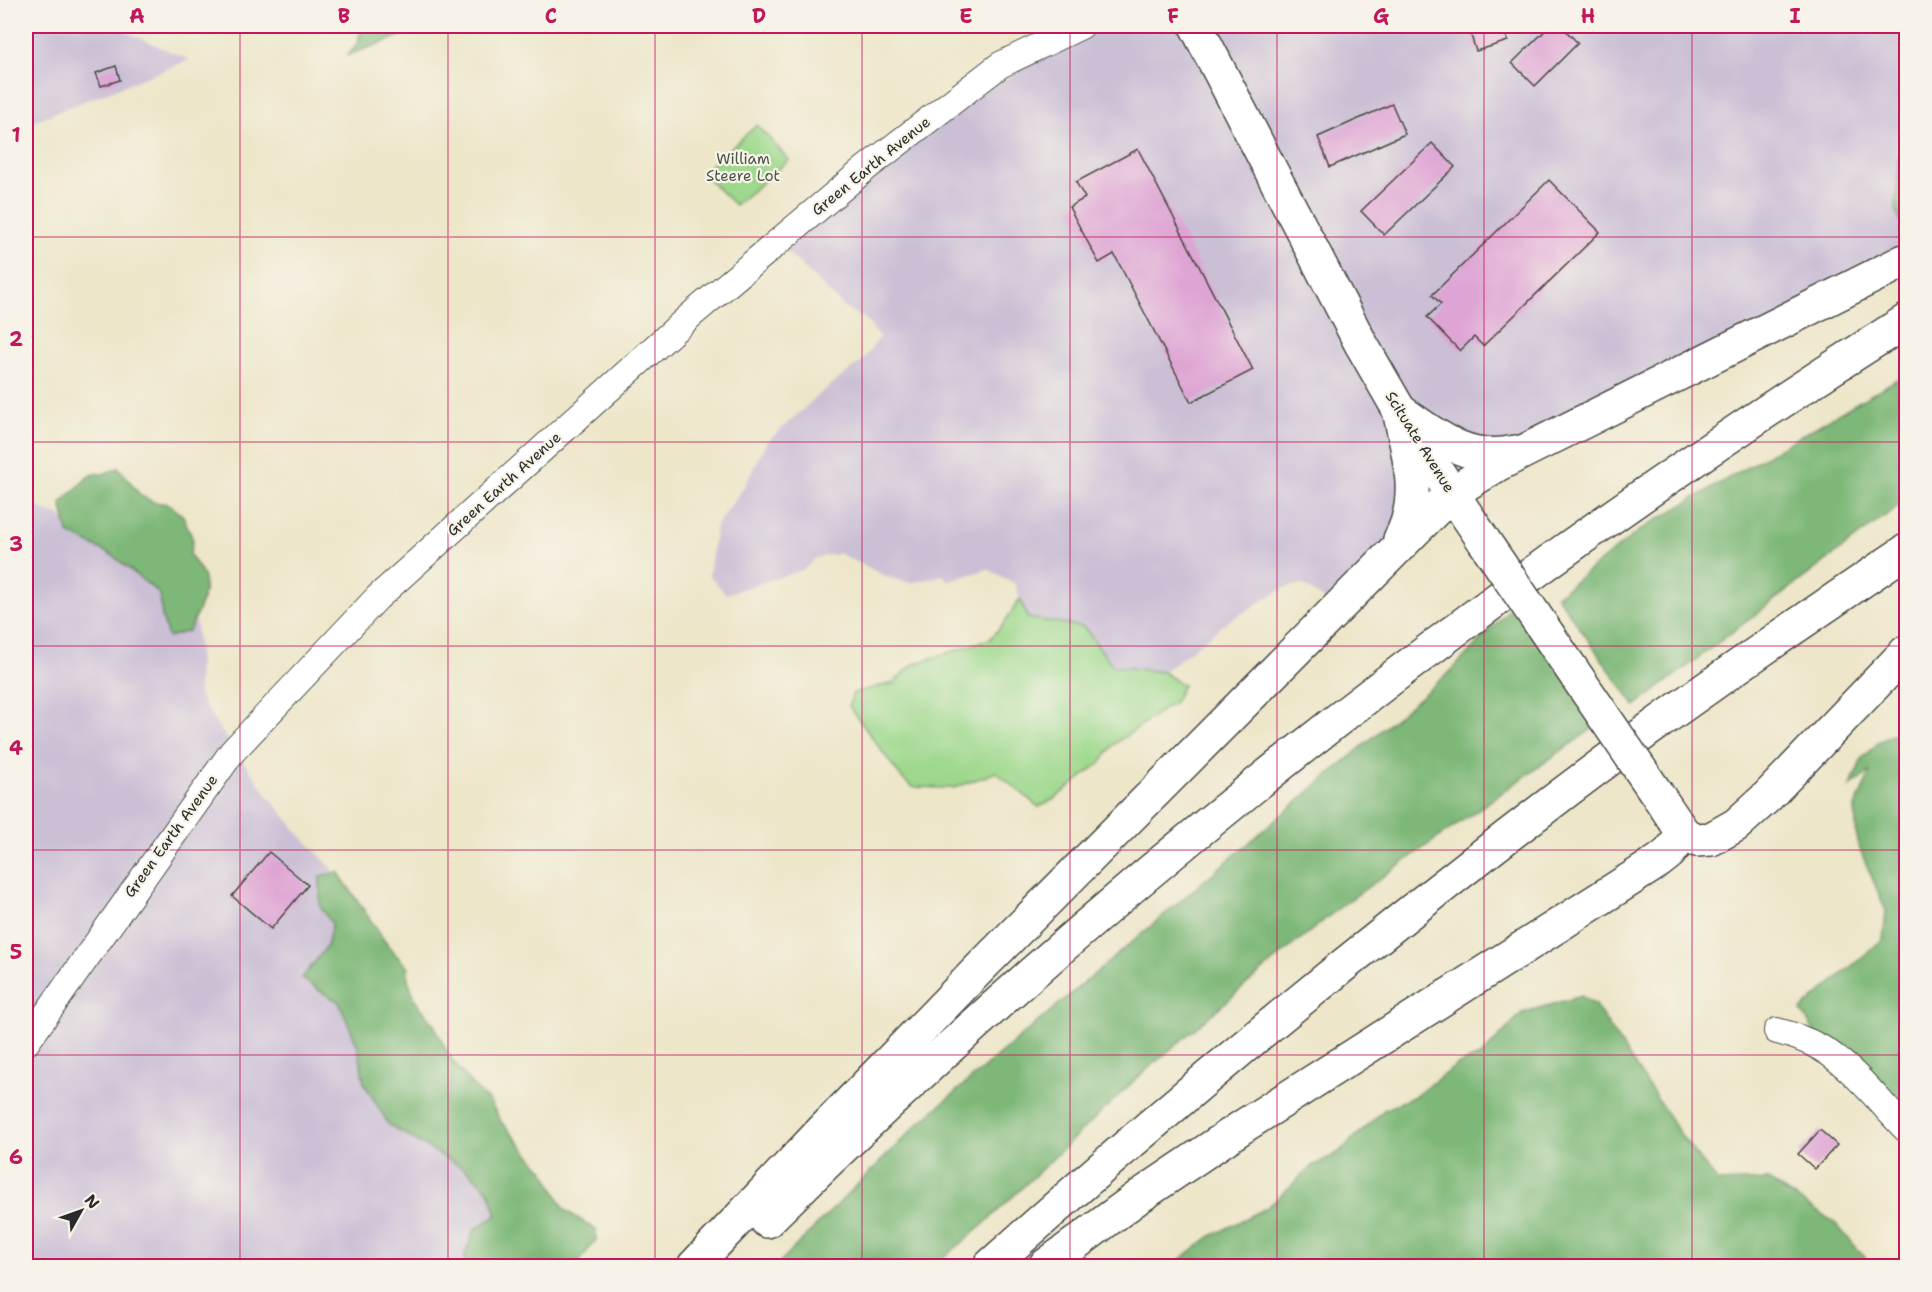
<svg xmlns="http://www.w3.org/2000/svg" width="1932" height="1292" font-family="'Shantell Sans',sans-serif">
  <rect width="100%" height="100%" fill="#f7f3e8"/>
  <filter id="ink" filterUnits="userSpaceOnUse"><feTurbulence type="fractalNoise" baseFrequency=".0167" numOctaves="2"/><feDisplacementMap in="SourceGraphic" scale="12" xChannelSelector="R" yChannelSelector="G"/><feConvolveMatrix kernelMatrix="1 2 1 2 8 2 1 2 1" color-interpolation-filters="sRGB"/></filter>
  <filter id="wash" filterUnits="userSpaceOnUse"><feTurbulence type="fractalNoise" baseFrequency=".008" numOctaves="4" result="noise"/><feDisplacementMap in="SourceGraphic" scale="24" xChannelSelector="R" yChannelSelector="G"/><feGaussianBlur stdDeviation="1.35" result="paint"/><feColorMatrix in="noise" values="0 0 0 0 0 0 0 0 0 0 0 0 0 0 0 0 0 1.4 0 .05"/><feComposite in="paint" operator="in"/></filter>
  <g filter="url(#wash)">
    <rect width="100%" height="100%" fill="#ede6c9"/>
    <g fill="#cbbfd5">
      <polygon points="26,26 114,26 189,60 26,124"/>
      <polygon points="1102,26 1906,26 1906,127 1899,157 1898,216 1906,238 1906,259 1450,490 1333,607 1303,584 1284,588 1227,622 1163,672 1113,666 1084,627 1027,618 1015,584 988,569 948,581 943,575 911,583 887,577 838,553 833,556 833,554 816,558 803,570 726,594 709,575 716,526 744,487 766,443 822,392 862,361 880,337 864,318 845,308 780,245 989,88"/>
      <polygon points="26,499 42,509 59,515 65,522 68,534 112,555 160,594 162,617 195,615 199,655 198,685 199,695 210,715 266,793 297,831 336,873 320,876 320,906 332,924 327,945 302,978 317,989 339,1002 358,1047 364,1083 389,1125 452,1160 468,1171 489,1191 497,1215 464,1258 465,1266 26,1266"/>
    </g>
    <g fill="#9dd88c" stroke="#64825c" stroke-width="1.5">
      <polygon points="757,125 789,160 735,205 702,173"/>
      <polygon points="1020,599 1028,618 1084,627 1113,666 1163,672 1183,685 1174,702 1113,745 1101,762 1054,799 1039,807 996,772 954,788 912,787 901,777 849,706 853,693 893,683 914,664 990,639 1004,623"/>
    </g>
    <g fill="#7eb878" stroke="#547252" stroke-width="1.5">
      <polygon points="363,26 427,26 346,56 356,46"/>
      <polygon points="1906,127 1906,238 1896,209 1899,157"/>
      <polygon points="1906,374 1906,500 1635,706 1557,596 1640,530"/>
      <path d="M 119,468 L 141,496 L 153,502 L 169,504 L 183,516 L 193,540 L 190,554 C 193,561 200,568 203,575 C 209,594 196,614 189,631 L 168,637 L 162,617 L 160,594 L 112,555 L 68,533 L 61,503 L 89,476 L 98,473 L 100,475 Z"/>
      <polygon points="1520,598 1602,722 1344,904 1282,954 1136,1079 983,1225 934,1266 776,1266 919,1123 1451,671"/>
      <path d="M 1906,728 L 1906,1106 L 1899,1126 C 1864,1090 1826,1054 1801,1010 L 1883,939 L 1886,911 L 1857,842 L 1855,807 L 1871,771 L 1850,787 L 1862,759 L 1880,741 Z"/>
      <polygon points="338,872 388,946 408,968 408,980 416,1001 434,1025 449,1056 472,1085 490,1102 502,1123 544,1171 565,1210 596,1230 596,1240 576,1266 465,1266 464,1258 474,1230 497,1215 489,1191 468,1171 389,1125 364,1083 358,1047 339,1002 317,989 302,978 327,946 332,924 320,906 320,876"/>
      <polygon points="1581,996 1595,1005 1683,1138 1718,1182 1768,1180 1834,1222 1870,1263 1898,1266 1171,1266 1210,1237 1268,1207 1312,1166 1338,1153 1384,1110 1415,1096 1457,1065 1482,1055 1522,1013"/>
    </g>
    <g id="blocks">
      <g fill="#dea4d4">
        <polygon points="1468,26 1503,26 1508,41 1476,51"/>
        <polygon points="1550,26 1561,26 1578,43 1535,86 1512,63"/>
        <polygon points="116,66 120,80 101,86 96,73"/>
        <polygon points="1392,104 1405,134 1330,167 1318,137"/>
        <polygon points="1432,143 1455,167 1384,235 1361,211"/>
        <polygon points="1138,149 1253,370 1191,402 1114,254 1099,263 1069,207 1085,198 1076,182"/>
        <polygon points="1549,180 1600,232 1483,346 1474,337 1460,351 1427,317 1441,304 1432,295"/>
        <polygon points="269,852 308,885 271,929 232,896"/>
        <polygon points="1820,1130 1837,1145 1815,1169 1798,1154"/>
      </g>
    </g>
  </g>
  <g filter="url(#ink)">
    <use href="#blocks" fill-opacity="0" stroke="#484743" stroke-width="1.5"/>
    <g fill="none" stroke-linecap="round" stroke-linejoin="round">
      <g stroke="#484743" stroke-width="28">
        <g id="minor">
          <path d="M 1777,1031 C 1793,1035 1807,1040 1821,1048 C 1852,1066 1881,1104 1906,1129"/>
          <polyline points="26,1043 232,752 377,598 690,316 866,168 1000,65 1081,26"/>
        </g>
      </g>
      <g stroke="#484743" stroke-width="36">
        <g id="major">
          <polyline points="1196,26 1360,342 1417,441 1484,541"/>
          <polyline points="1657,794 1684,834"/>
        </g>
      </g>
      <g stroke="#484743" stroke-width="36">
        <g id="highway">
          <path d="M 1399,410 C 1436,436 1467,463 1515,452"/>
          <path d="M 1399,410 C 1408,453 1423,498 1400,539"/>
          <path d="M 767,1221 C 1112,879 1496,580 1906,321"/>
          <polyline points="694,1266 820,1133 981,967 1452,493 1497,465 1906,260"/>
          <path d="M 990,1266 C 1200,1078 1419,899 1647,731 C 1732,669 1819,610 1906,551"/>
          <polyline points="1045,1266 1137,1198 1242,1127 1659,861 1669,853 1684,834 1696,840 1711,839 1736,825 1767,797 1906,652"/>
        </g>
      </g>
      <use href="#minor" stroke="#fff" stroke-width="26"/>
      <use href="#major" stroke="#fff" stroke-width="33"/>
      <use href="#highway" stroke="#fff" stroke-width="33"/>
      <g stroke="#484743" stroke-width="36" stroke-linecap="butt">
        <polyline id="major-bridge" points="1484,541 1657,794"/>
      </g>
      <use href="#major-bridge" stroke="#fff" stroke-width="33"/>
    </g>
  </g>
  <path fill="none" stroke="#c2185b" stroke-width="1.5" stroke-opacity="0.55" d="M 240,26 L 240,1266M 448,26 L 448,1266M 655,26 L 655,1266M 862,26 L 862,1266M 1070,26 L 1070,1266M 1277,26 L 1277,1266M 1484,26 L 1484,1266M 1692,26 L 1692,1266M 26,237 L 1906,237M 26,442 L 1906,442M 26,646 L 1906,646M 26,850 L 1906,850M 26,1055 L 1906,1055"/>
  <g text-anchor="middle" stroke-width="4.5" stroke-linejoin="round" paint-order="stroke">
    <g font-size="15" fill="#485643" stroke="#f7f3e8">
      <text x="743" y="164">William<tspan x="743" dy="17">Steere Lot</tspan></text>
    </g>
    <g font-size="15" fill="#2b2b2b" stroke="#f7f3e8">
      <text transform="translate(871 166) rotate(-39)" y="5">Green Earth Avenue</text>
      <text transform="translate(1420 442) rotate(58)" y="5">Scituate Avenue</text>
      <text transform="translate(504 484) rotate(-42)" y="5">Green Earth Avenue</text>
      <text transform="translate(171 836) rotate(-54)" y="5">Green Earth Avenue</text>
    </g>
  </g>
  <rect width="1932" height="1292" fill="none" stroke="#f7f3e8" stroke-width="66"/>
  <g transform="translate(81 1211) rotate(50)" stroke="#f7f3e8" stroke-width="4.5" paint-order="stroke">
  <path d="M0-4.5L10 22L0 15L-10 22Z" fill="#2b2b2b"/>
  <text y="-9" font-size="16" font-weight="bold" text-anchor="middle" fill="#2b2b2b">N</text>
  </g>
  <rect x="33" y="33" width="1866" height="1226" fill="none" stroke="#c2185b" stroke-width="2"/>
  <g font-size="20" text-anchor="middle" font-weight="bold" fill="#c2185b">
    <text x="137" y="23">A</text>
    <text x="344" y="23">B</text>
    <text x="551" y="23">C</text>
    <text x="759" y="23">D</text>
    <text x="966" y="23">E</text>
    <text x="1173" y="23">F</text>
    <text x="1381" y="23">G</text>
    <text x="1588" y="23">H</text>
    <text x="1795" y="23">I</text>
    <text x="16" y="142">1</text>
    <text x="16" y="346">2</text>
    <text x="16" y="551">3</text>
    <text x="16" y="755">4</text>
    <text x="16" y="959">5</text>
    <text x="16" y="1164">6</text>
  </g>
</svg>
